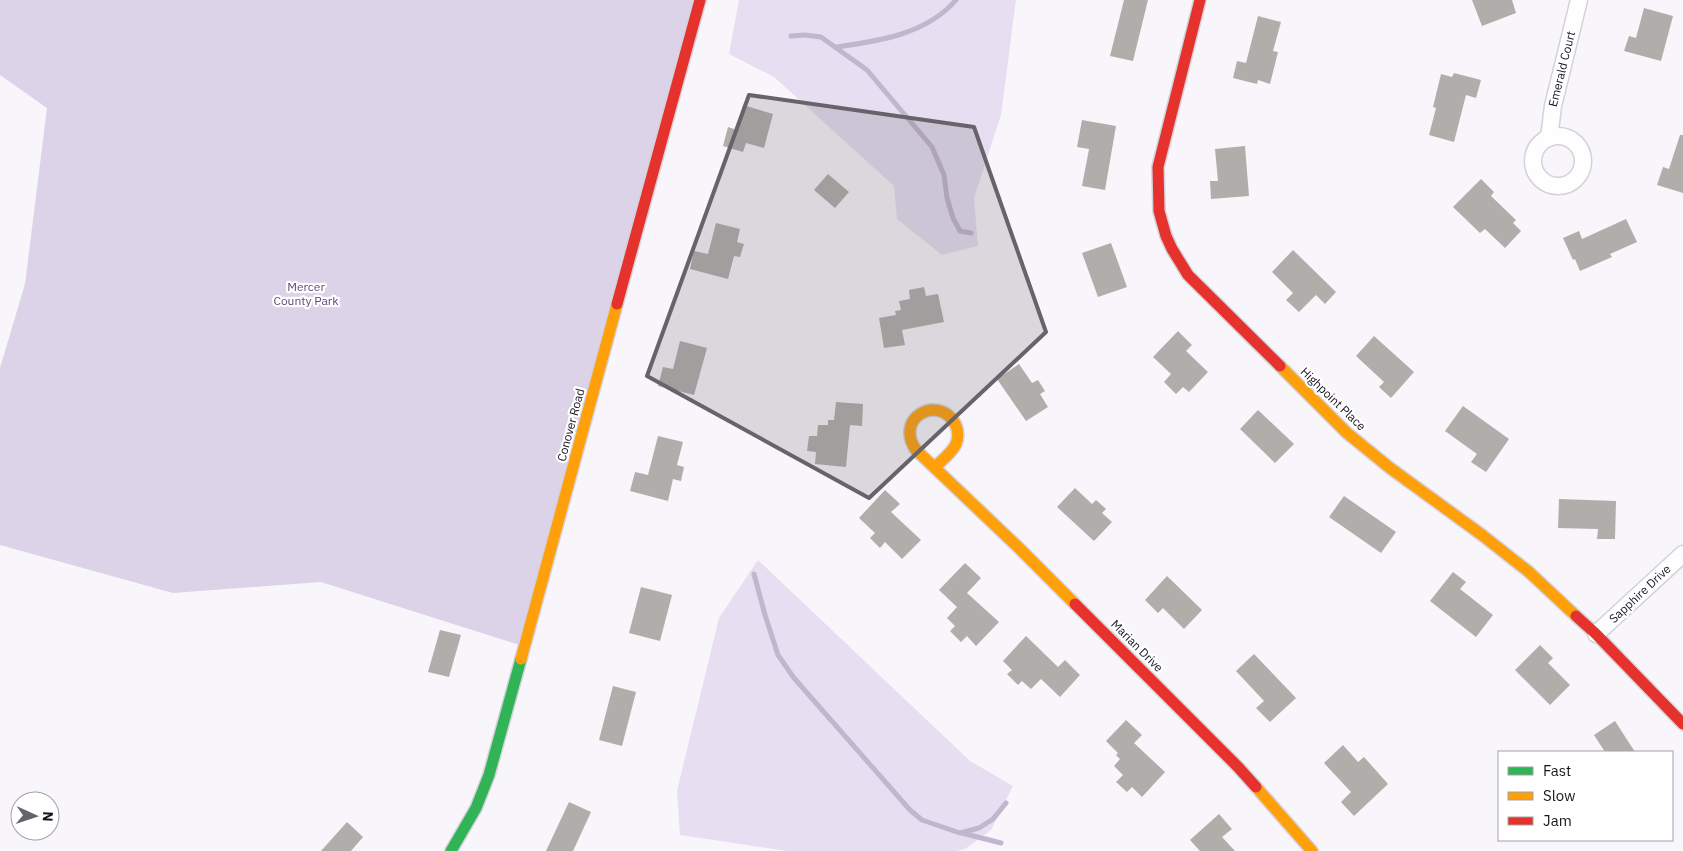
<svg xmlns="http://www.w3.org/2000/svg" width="1683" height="851" font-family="'IBM Plex Sans',sans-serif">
  <rect width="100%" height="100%" fill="#f8f5fb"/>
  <g fill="#e7def2">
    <polygon points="739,0 1016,0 1001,115 974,198 978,246 942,255 897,219 894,186 774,77 729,54"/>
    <polygon points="758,560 970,761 1013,786 991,830 965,849 956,851 788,851 680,835 677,791 719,618"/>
  </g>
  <polygon fill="#dcd3e8" points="0,0 699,0 523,646 321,582 173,593 0,545 0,368 25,284 47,108 0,75"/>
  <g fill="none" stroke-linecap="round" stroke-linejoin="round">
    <g stroke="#c1b6ce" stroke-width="5">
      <polyline points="791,36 805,35 821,37 867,70 932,147 944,175 947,198 953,218 960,231 971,233"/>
      <path d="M 837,47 C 879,41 927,34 956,0"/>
      <polyline points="754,574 765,615 778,655 794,678 910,810 922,820 960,833 979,828 993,819 1006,803"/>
      <polyline points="962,833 1001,843"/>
    </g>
  </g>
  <g fill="#b0aeaa">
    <polygon points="1124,0 1148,0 1133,61 1110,56"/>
    <polygon points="1472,0 1512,0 1516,13 1482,26"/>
    <polygon points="1644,8 1673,16 1661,61 1624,51 1629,36 1636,38"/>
    <polygon points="1258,16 1281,22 1273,51 1278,52 1270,84 1258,80 1257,84 1233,78 1237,61 1246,63"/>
    <polygon points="1454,73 1481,80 1476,98 1466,95 1454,142 1429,135 1436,108 1433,107 1441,74 1452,77"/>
    <polygon points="743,105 773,114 764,148 746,143 743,152 723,146 728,127 737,130"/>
    <polygon points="1082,120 1116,126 1105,190 1082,186 1089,149 1077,147"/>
    <polygon points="1680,135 1683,135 1683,193 1657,185 1663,167 1669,169"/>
    <polygon points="1245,146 1249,196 1211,199 1210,181 1218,181 1215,149"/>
    <polygon points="828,174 849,192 835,208 814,190"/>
    <polygon points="1481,179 1494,192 1491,196 1516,220 1513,223 1521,231 1505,248 1485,229 1480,233 1453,207"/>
    <polygon points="1626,219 1637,242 1610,254 1612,257 1580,271 1575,259 1573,260 1563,238 1579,231 1582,239"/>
    <polygon points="716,223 740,229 737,242 744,244 740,257 734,256 728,279 690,269 694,251 708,254"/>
    <polygon points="1111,243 1127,287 1098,297 1082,253"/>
    <polygon points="1293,250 1336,292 1325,304 1316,295 1299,312 1286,300 1293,293 1272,272"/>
    <polygon points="924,287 926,296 938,294 944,322 902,330 905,345 884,348 879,318 896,315 895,311 901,310 899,301 910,299 909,290"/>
    <polygon points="1178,331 1192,345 1186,351 1208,372 1189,392 1183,387 1176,394 1164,382 1171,374 1153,357"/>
    <polygon points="1374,336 1414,372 1391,398 1379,387 1384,382 1356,356"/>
    <polygon points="680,341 707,348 694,395 658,386 663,367 673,369"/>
    <polygon points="1019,364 1032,383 1038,380 1045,391 1040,394 1048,407 1026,421 997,379"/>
    <polygon points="836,402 863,404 862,426 850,425 846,467 815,464 816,452 807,451 809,436 817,436 818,425 828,425 828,420 834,420"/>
    <polygon points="1463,406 1509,439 1486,472 1471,462 1477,454 1445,431"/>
    <polygon points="1258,410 1294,444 1275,463 1240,429"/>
    <polygon points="658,436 683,442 677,465 684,467 681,481 673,479 668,501 630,491 635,472 648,475"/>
    <polygon points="1075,488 1092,504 1096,500 1106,509 1102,513 1112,522 1094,541 1057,507"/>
    <polygon points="885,490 900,504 891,512 921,540 902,559 885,542 880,548 870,538 875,533 859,518"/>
    <polygon points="1344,496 1396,532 1381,553 1329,517"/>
    <polygon points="1559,499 1616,501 1615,539 1597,539 1598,529 1558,528"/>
    <polygon points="965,563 981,578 967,593 999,622 976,646 967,636 961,642 950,631 955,626 947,618 957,607 939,590"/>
    <polygon points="1453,572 1466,582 1460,589 1493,615 1476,637 1430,601"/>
    <polygon points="1167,576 1202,610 1184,629 1163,608 1158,613 1145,600"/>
    <polygon points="641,587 672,595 660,641 629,633"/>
    <polygon points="440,630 461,635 449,677 428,672"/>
    <polygon points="1026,636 1058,667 1065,660 1080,675 1060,697 1041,679 1031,689 1022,681 1018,685 1007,674 1012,670 1003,661"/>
    <polygon points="1540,645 1553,658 1548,663 1570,685 1550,705 1515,670"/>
    <polygon points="1254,654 1296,698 1270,722 1256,708 1264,701 1236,671"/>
    <polygon points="613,686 636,692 622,746 599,740"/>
    <polygon points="1126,720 1142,735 1134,743 1165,772 1142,797 1132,787 1127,792 1116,782 1123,775 1114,766 1120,759 1116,755 1118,753 1106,741"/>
    <polygon points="1615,721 1635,752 1605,752 1594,735"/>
    <polygon points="1343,745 1358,762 1364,757 1388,784 1354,816 1341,802 1351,792 1324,763"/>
    <polygon points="569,802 591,812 573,851 546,851"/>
    <polygon points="1219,814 1232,829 1222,837 1235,851 1200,851 1190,840"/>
    <polygon points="347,822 363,837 351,851 321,851"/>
  </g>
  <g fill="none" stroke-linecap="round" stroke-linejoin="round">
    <g stroke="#d5d1d9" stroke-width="19">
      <g id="street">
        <circle cx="1558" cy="161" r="25"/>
        <polyline points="1549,138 1553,106 1579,0"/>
        <polyline points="1596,634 1683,554"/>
      </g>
    </g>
    <g stroke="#d5d1d9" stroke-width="14">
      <polyline id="fast" points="451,851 476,808 489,775 521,659"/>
    </g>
    <g stroke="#d5d1d9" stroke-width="14">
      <g id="slow">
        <polyline points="1280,366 1347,433 1390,468 1482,535 1529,572 1576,616"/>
        <path d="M 935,467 C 942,460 952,453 956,444 C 959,437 958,428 954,422 C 937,395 894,418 916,450 L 1019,548 L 1075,604"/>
        <polyline points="521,659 617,304"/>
        <polyline points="1256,787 1312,851"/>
      </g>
    </g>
    <g stroke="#d5d1d9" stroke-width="14">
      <g id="jam">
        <polyline points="1200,0 1158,167 1159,211 1166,236 1172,249 1188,275 1280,366"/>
        <polyline points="617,304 700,0"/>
        <polyline points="1075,604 1238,767 1256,787"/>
        <polyline points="1576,616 1596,634 1683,724"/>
      </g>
    </g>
    <use href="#street" stroke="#fefefe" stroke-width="16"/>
    <use href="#fast" stroke="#30b455" stroke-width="11"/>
    <use href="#slow" stroke="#ff9f0a" stroke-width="11"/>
    <use href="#jam" stroke="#e5322d" stroke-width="11"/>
  </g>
  <path fill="#66636b" fill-opacity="0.2" stroke="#66636b" stroke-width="4" stroke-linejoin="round" d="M 749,95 L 974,127 L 1046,332 L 869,498 L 647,376 Z"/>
  <g text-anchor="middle" stroke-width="4.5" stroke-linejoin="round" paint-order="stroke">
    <g font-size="12" fill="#18141d" stroke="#fff">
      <text transform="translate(1562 69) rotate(-76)" y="4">Emerald Court</text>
      <text transform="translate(1333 399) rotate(44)" y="4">Highpoint Place</text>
      <text transform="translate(571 425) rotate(-75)" y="4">Conover Road</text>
      <text transform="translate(1640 594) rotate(-43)" y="4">Sapphire Drive</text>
      <text transform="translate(1137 646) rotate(45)" y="4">Marian Drive</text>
    </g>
    <g font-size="12" fill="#5e4877" stroke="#fff">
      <text x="306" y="291">Mercer<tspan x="306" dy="14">County Park</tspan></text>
    </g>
  </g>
  <rect x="1498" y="751" width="175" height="90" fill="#ffffff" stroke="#a3a1a5"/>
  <rect x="1508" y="767" width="25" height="8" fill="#30b455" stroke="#a3a1a5"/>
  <text x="1543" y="776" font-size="15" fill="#18141d">Fast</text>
  <rect x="1508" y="792" width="25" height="8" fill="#ff9f0a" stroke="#a3a1a5"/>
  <text x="1543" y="801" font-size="15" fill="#18141d">Slow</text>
  <rect x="1508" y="817" width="25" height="8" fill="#e5322d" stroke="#a3a1a5"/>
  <text x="1543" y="826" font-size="15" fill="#18141d">Jam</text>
  <g transform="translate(35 816) rotate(93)"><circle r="24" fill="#ffffff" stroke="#a3a1a5"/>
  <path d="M0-4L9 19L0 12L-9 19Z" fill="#66636b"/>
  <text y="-8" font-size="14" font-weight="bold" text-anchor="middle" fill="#18141d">N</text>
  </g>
</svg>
